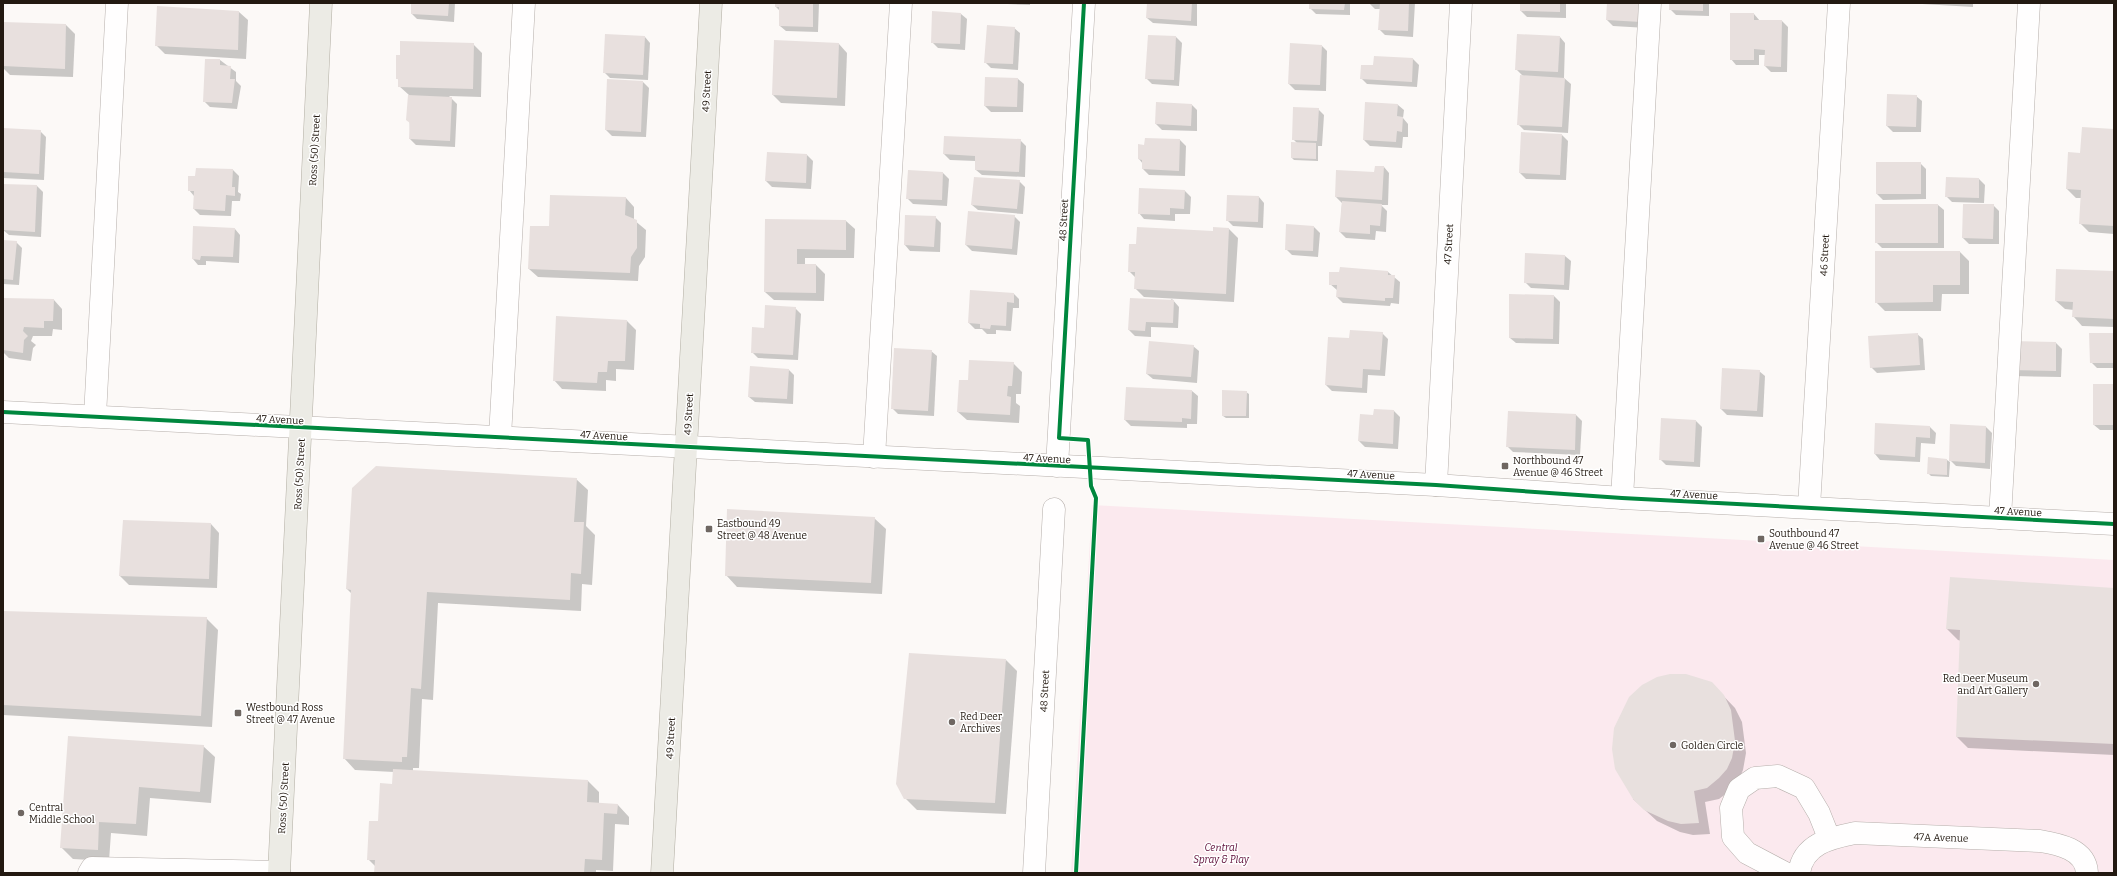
<svg xmlns="http://www.w3.org/2000/svg" width="2117" height="876" font-family="Bitter,serif">
  <rect width="100%" height="100%" fill="#fcf9f7"/>
  <polygon fill="#fbe9ee" points="1092,505 2114,560 2114,873 1071,873"/>
  <g fill="#0003">
    <polygon points="412,3 455,3 454,22 417,19 412,14"/>
    <polygon points="776,3 819,3 818,32 786,31 780,26 780,11 776,7"/>
    <polygon points="985,3 1030,3 1030,5"/>
    <polygon points="1148,3 1197,3 1197,26 1153,23 1147,18"/>
    <polygon points="1310,3 1350,3 1350,15 1316,14 1310,8"/>
    <polygon points="1369,3 1415,3 1413,37 1385,35 1379,29 1380,9 1375,9"/>
    <polygon points="1521,3 1566,3 1566,18 1527,17 1521,11"/>
    <polygon points="1608,3 1648,3 1647,28 1613,26 1607,20"/>
    <polygon points="1670,3 1709,3 1709,16 1676,15 1670,9"/>
    <polygon points="1905,3 1973,3 1973,7"/>
    <polygon points="239,12 248,20 246,59 165,54 156,45"/>
    <polygon points="961,14 967,19 965,50 938,48 932,42"/>
    <polygon points="1754,14 1760,21 1782,21 1788,27 1787,72 1771,72 1765,66 1765,55 1759,55 1759,65 1736,65 1731,59"/>
    <polygon points="3,23 66,25 75,34 73,77 10,75 3,68"/>
    <polygon points="1014,28 1020,33 1018,70 991,68 985,62"/>
    <polygon points="645,37 650,43 648,80 610,78 604,72"/>
    <polygon points="1176,37 1182,43 1179,86 1152,84 1146,78"/>
    <polygon points="1560,37 1565,43 1564,78 1571,84 1568,133 1524,130 1518,124 1523,76 1516,69"/>
    <polygon points="473,44 482,53 481,97 449,96 457,104 455,147 416,145 410,139 409,95 399,86 399,81 397,78"/>
    <polygon points="839,44 847,53 845,106 781,103 773,95"/>
    <polygon points="1322,46 1327,51 1326,91 1295,90 1289,84"/>
    <polygon points="1413,59 1419,65 1417,87 1367,84 1361,78"/>
    <polygon points="220,60 236,72 236,81 241,86 237,109 210,107 204,101"/>
    <polygon points="1018,79 1024,84 1023,112 991,112 985,106"/>
    <polygon points="643,82 649,88 646,137 612,136 606,130"/>
    <polygon points="1916,96 1922,101 1921,132 1893,132 1887,126"/>
    <polygon points="1366,103 1398,105 1404,110 1403,118 1408,124 1408,137 1403,137 1402,148 1370,146 1364,140"/>
    <polygon points="1192,105 1197,110 1197,131 1162,130 1156,124"/>
    <polygon points="1318,109 1324,115 1322,146 1318,146 1318,161 1294,160 1292,158 1297,143 1293,139"/>
    <polygon points="3,129 40,131 46,137 44,180 3,178"/>
    <polygon points="2114,130 2114,234 2089,232 2080,223 2082,198 2076,198 2067,189 2081,154"/>
    <polygon points="1562,135 1568,141 1566,180 1526,179 1520,173"/>
    <polygon points="945,137 1020,140 1026,146 1025,177 982,175 976,170 976,161 950,160 944,154"/>
    <polygon points="1146,139 1180,140 1186,146 1185,176 1149,175 1143,169 1143,164 1139,159 1145,146"/>
    <polygon points="807,155 813,161 811,189 772,187 766,181"/>
    <polygon points="1920,163 1926,169 1926,199 1883,200 1877,194"/>
    <polygon points="1384,167 1389,173 1388,205 1381,205 1387,211 1386,232 1376,231 1375,240 1346,238 1340,232 1342,203 1336,197"/>
    <polygon points="233,170 239,176 238,192 241,194 240,201 232,201 231,216 200,215 194,209 194,196 189,190"/>
    <polygon points="943,173 949,179 947,206 913,204 907,198"/>
    <polygon points="1979,179 1985,185 1984,203 1952,202 1946,196"/>
    <polygon points="1019,181 1025,187 1023,214 978,210 972,205"/>
    <polygon points="3,185 37,186 43,192 41,237 9,235 3,230"/>
    <polygon points="1140,189 1185,191 1191,197 1190,214 1175,214 1175,221 1144,219 1139,213"/>
    <polygon points="1259,197 1264,203 1263,228 1233,226 1227,220"/>
    <polygon points="626,198 634,207 634,220 646,230 645,257 639,266 638,281 538,277 529,269 550,227"/>
    <polygon points="1938,205 1944,210 1944,248 1882,248 1876,242"/>
    <polygon points="1993,205 1999,211 1999,244 1969,244 1963,238"/>
    <polygon points="1014,216 1020,222 1017,255 972,251 966,245"/>
    <polygon points="935,217 941,223 940,252 910,251 905,245"/>
    <polygon points="766,220 846,221 855,229 854,258 805,258 805,265 816,265 825,274 824,301 774,300 765,292"/>
    <polygon points="1314,227 1320,233 1318,257 1292,255 1286,249"/>
    <polygon points="235,229 240,235 239,263 206,261 206,265 198,265 193,259"/>
    <polygon points="1229,229 1238,238 1234,302 1144,297 1135,288 1136,278 1129,271 1214,232"/>
    <polygon points="3,241 16,242 22,248 19,285 3,284"/>
    <polygon points="1960,252 1969,261 1969,294 1942,294 1941,311 1885,311 1876,302"/>
    <polygon points="1565,256 1571,261 1569,290 1531,288 1525,282"/>
    <polygon points="1388,272 1400,282 1399,304 1391,303 1390,306 1343,303 1337,297 1337,290 1330,284"/>
    <polygon points="2114,272 2114,327 2082,326 2074,317 2074,310 2065,309 2056,301"/>
    <polygon points="1014,294 1019,299 1019,308 1013,308 1011,331 996,330 996,334 987,334 982,329 975,329 969,323"/>
    <polygon points="1554,296 1560,302 1559,344 1516,343 1510,338"/>
    <polygon points="3,299 54,300 62,309 62,330 53,329 52,336 33,336 31,341 36,345 33,348 31,361 9,358 3,352"/>
    <polygon points="1172,299 1179,307 1178,328 1151,327 1151,337 1135,336 1129,330"/>
    <polygon points="795,308 801,314 798,360 758,358 752,352 765,329"/>
    <polygon points="627,321 636,330 634,370 616,369 616,381 606,380 606,391 562,389 554,380"/>
    <polygon points="1382,333 1388,339 1385,376 1368,375 1367,393 1332,391 1326,385 1350,339"/>
    <polygon points="1917,334 1923,339 1925,370 1877,373 1871,367"/>
    <polygon points="2114,334 2114,368 2097,368 2091,362"/>
    <polygon points="2056,343 2062,349 2061,377 2014,376 2008,370"/>
    <polygon points="1193,346 1199,351 1197,383 1153,379 1147,374"/>
    <polygon points="931,351 937,356 934,416 898,414 892,408"/>
    <polygon points="1013,363 1022,372 1021,394 1016,394 1016,403 1020,406 1019,423 967,420 958,412 969,381"/>
    <polygon points="789,370 794,375 793,404 755,402 749,397"/>
    <polygon points="1759,371 1765,376 1763,417 1727,415 1721,409"/>
    <polygon points="2114,385 2114,430 2100,430 2094,425"/>
    <polygon points="1192,391 1198,396 1197,424 1187,424 1187,428 1131,426 1125,420"/>
    <polygon points="1246,392 1249,394 1249,418 1226,418 1223,416"/>
    <polygon points="1375,410 1394,411 1400,417 1398,449 1365,447 1359,441 1361,415 1374,416"/>
    <polygon points="1576,415 1582,421 1580,455 1513,452 1507,446"/>
    <polygon points="1696,421 1702,427 1700,467 1666,465 1660,459"/>
    <polygon points="1876,425 1930,427 1936,433 1935,444 1921,443 1920,462 1880,460 1875,454"/>
    <polygon points="1951,426 1986,427 1992,433 1990,469 1956,466 1950,460"/>
    <polygon points="1947,460 1950,462 1949,477 1931,476 1928,473"/>
    <polygon points="576,479 588,490 586,526 595,535 592,585 582,584 581,611 438,603 433,700 422,699 419,768 413,768 413,771 588,781 599,792 599,804 618,805 629,817 629,825 615,824 613,871 596,870 596,873 375,873 376,867 368,859 378,822 393,785 394,772 355,770 344,758 352,594 347,589"/>
    <polygon points="874,518 886,529 882,594 737,587 726,575"/>
    <polygon points="211,524 219,533 217,588 129,585 120,576"/>
    <polygon points="2114,589 2114,755 1968,748 1957,737 1961,641 1958,640 1947,629"/>
    <polygon points="3,612 206,618 218,630 212,727 3,715"/>
    <polygon points="1006,660 1017,671 1006,814 917,810 905,798"/>
    <polygon points="1711,683 1735,708 1742,722 1746,753 1743,770 1738,781 1731,790 1719,799 1705,802 1710,834 1693,835 1680,832 1657,821 1633,799"/>
    <polygon points="69,737 203,746 215,757 211,803 150,798 147,836 111,833 109,861 73,859 61,847"/>
  </g>
  <g fill="#e8e0de">
    <polygon points="411,3 449,3 448,16 411,14"/>
    <polygon points="775,3 813,3 813,27 779,26 779,7 775,7"/>
    <polygon points="1147,3 1192,3 1191,21 1146,18"/>
    <polygon points="1309,3 1345,3 1344,10 1309,9"/>
    <polygon points="1380,3 1409,3 1408,31 1378,30"/>
    <polygon points="1520,3 1560,3 1560,12 1520,11"/>
    <polygon points="1607,3 1642,3 1641,22 1606,20"/>
    <polygon points="1669,3 1703,3 1703,11 1669,10"/>
    <polygon points="157,6 239,11 238,50 155,46"/>
    <polygon points="932,11 961,13 960,44 931,43"/>
    <polygon points="1730,13 1754,13 1754,20 1782,20 1781,67 1764,66 1765,50 1754,49 1754,60 1730,60"/>
    <polygon points="3,22 66,24 65,69 3,66"/>
    <polygon points="987,25 1015,27 1013,64 984,63"/>
    <polygon points="605,34 645,36 643,75 603,73"/>
    <polygon points="1517,34 1560,36 1558,72 1515,70"/>
    <polygon points="1148,35 1176,36 1174,80 1145,79"/>
    <polygon points="774,40 839,43 837,98 772,95"/>
    <polygon points="400,41 474,43 473,89 398,87 398,79 396,79 396,55 400,55"/>
    <polygon points="1290,43 1322,45 1320,85 1288,84"/>
    <polygon points="1374,56 1413,58 1412,82 1360,79 1361,65 1373,65"/>
    <polygon points="205,59 220,59 220,65 231,66 230,79 235,79 232,103 203,102"/>
    <polygon points="1520,75 1565,78 1562,127 1517,125"/>
    <polygon points="985,77 1018,78 1017,107 984,106"/>
    <polygon points="607,79 643,81 641,132 605,130"/>
    <polygon points="1887,94 1917,95 1916,127 1886,126"/>
    <polygon points="408,95 452,97 450,141 409,139 410,123 406,120"/>
    <polygon points="1156,102 1192,104 1191,126 1155,124"/>
    <polygon points="1365,102 1398,104 1397,116 1403,117 1402,132 1397,131 1396,142 1363,140"/>
    <polygon points="1293,107 1319,108 1317,141 1292,140"/>
    <polygon points="2082,127 2114,129 2114,226 2079,224 2081,190 2066,189 2068,152 2080,153"/>
    <polygon points="3,128 41,130 39,174 3,172"/>
    <polygon points="1521,132 1562,134 1560,175 1519,173"/>
    <polygon points="944,136 1021,139 1019,172 975,170 975,156 943,154"/>
    <polygon points="1145,138 1180,139 1179,171 1142,169 1142,160 1138,159 1138,144 1144,145"/>
    <polygon points="1291,142 1316,143 1316,159 1291,158"/>
    <polygon points="767,152 807,154 806,183 765,181"/>
    <rect x="1876" y="162" width="45" height="32"/>
    <polygon points="1375,166 1384,166 1382,200 1335,197 1336,170 1374,172"/>
    <polygon points="196,168 233,169 232,187 235,187 235,196 226,195 225,211 193,209 194,191 188,191 188,176 195,176"/>
    <polygon points="908,170 943,172 942,200 906,199"/>
    <polygon points="974,177 1020,180 1017,209 971,205"/>
    <polygon points="1946,177 1979,178 1979,198 1945,197"/>
    <polygon points="3,184 37,185 35,232 3,230"/>
    <polygon points="1139,188 1185,190 1184,209 1170,208 1170,215 1138,214"/>
    <polygon points="550,195 626,197 625,215 637,220 637,248 631,257 630,273 528,269 530,226 549,226"/>
    <polygon points="1227,195 1259,196 1258,222 1226,221"/>
    <polygon points="1342,201 1382,204 1380,226 1370,225 1370,234 1339,232"/>
    <rect x="1875" y="204" width="63" height="39"/>
    <polygon points="1963,204 1994,204 1993,239 1962,238"/>
    <polygon points="968,211 1015,215 1012,249 965,245"/>
    <polygon points="905,215 936,216 934,247 904,245"/>
    <polygon points="765,219 846,220 846,250 797,249 797,264 816,264 816,293 764,292"/>
    <polygon points="1286,224 1314,226 1313,251 1285,250"/>
    <polygon points="193,226 235,228 233,257 201,256 200,260 192,259"/>
    <polygon points="1137,227 1213,231 1213,227 1229,228 1226,294 1134,289 1135,272 1128,272 1129,244 1136,244"/>
    <polygon points="3,240 17,241 13,280 3,279"/>
    <polygon points="1875,251 1960,251 1960,285 1933,285 1933,302 1875,303"/>
    <polygon points="1525,253 1565,255 1564,285 1524,283"/>
    <polygon points="1340,267 1388,271 1388,275 1395,275 1393,298 1385,298 1385,301 1336,297 1337,285 1329,285 1329,272 1339,272"/>
    <polygon points="2056,269 2114,271 2114,319 2072,317 2073,302 2055,301"/>
    <polygon points="970,290 1014,293 1014,303 1007,302 1006,326 991,325 990,329 980,328 980,324 968,323"/>
    <polygon points="1509,294 1554,295 1553,339 1509,338"/>
    <polygon points="3,298 54,299 53,321 44,321 44,328 24,327 23,331 28,336 24,340 23,353 3,350"/>
    <polygon points="1130,298 1174,300 1173,323 1146,322 1145,331 1128,330"/>
    <polygon points="765,305 796,307 793,355 751,353 752,327 764,328"/>
    <polygon points="556,316 627,320 625,361 608,361 607,372 598,372 597,383 553,381"/>
    <polygon points="1350,330 1383,332 1380,370 1363,369 1362,388 1325,385 1328,337 1349,338"/>
    <polygon points="1918,333 1920,365 1870,368 1868,336"/>
    <polygon points="2089,333 2114,333 2114,363 2090,363"/>
    <polygon points="1149,341 1194,345 1191,377 1146,374"/>
    <polygon points="2008,341 2056,342 2056,371 2007,370"/>
    <polygon points="894,348 932,350 928,411 891,409"/>
    <polygon points="969,360 1014,362 1012,386 1008,386 1007,396 1011,397 1010,415 957,412 959,380 968,380"/>
    <polygon points="750,366 789,369 787,399 748,397"/>
    <polygon points="1722,368 1760,370 1757,411 1720,409"/>
    <rect x="2093" y="384" width="21" height="41"/>
    <polygon points="1126,387 1192,390 1191,419 1182,418 1182,422 1124,420"/>
    <polygon points="1222,390 1247,391 1246,416 1222,416"/>
    <polygon points="1374,409 1394,410 1393,444 1358,441 1360,414 1373,415"/>
    <polygon points="1508,411 1576,414 1575,450 1506,447"/>
    <polygon points="1661,418 1696,420 1694,462 1659,460"/>
    <polygon points="1875,423 1930,426 1930,438 1916,437 1915,457 1874,454"/>
    <polygon points="1950,424 1986,426 1985,463 1949,461"/>
    <polygon points="1928,457 1947,459 1947,475 1927,474"/>
    <polygon points="376,466 577,478 574,522 584,522 581,574 571,573 570,600 427,592 421,689 411,688 407,757 402,757 402,762 343,759 351,590 346,589 352,488"/>
    <polygon points="727,509 875,517 871,583 725,576"/>
    <polygon points="123,520 211,523 209,579 119,576"/>
    <polygon points="1950,577 2114,588 2114,744 1956,737 1960,630 1946,629"/>
    <polygon points="3,611 207,617 201,716 3,705"/>
    <polygon points="909,653 1006,659 995,803 904,799 896,784"/>
    <polygon points="1670,674 1686,674 1712,682 1724,695 1731,710 1735,741 1732,758 1727,769 1719,778 1707,788 1694,791 1699,823 1681,824 1668,821 1644,810 1633,799 1615,769 1612,749 1614,728 1629,697 1642,685 1657,677"/>
    <polygon points="68,736 204,745 200,792 139,787 136,824 99,822 98,850 60,848"/>
    <polygon points="393,769 588,780 587,802 618,804 617,814 604,813 602,860 585,859 584,873 374,873 375,860 367,860 369,821 378,821 380,783 392,784"/>
  </g>
  <g fill="none" stroke-linecap="round" stroke-linejoin="round">
    <g stroke="#b6afab" stroke-width="23">
      <g id="minor">
        <polyline points="3,412 1436,485 1622,498 2114,524"/>
        <polyline points="95,416 117,3"/>
        <polyline points="500,437 524,3"/>
        <polyline points="874,457 901,3"/>
        <polyline points="1057,466 1084,3"/>
        <polyline points="1436,485 1461,3"/>
        <polyline points="1622,498 1650,3"/>
        <polyline points="1809,507 1839,3"/>
        <polyline points="2000,518 2029,3"/>
        <polyline points="89,873 92,868 279,872"/>
        <polyline points="1034,873 1054,509"/>
        <polyline points="1785,873 1747,853 1733,837 1731,808 1739,789 1755,778 1778,776 1804,788 1819,813 1829,838"/>
        <path d="M 1799,873 C 1803,844 1830,838 1855,833 L 2040,841 C 2058,844 2086,849 2087,873"/>
      </g>
    </g>
    <g stroke="#b2aea3" stroke-width="23">
      <g id="major">
        <polyline points="279,873 321,3"/>
        <polyline points="662,873 711,3"/>
      </g>
    </g>
    <use href="#minor" stroke="#fffefe" stroke-width="22"/>
    <use href="#major" stroke="#ecebe5" stroke-width="22"/>
    <g stroke="#fff" stroke-width="6">
      <g id="cycleway">
        <polyline points="3,412 1436,485 1622,498 2114,524"/>
        <polyline points="1076,873 1096,498 1091,486 1088,440 1059,438 1084,3"/>
      </g>
    </g>
    <use href="#cycleway" stroke="#00873e" stroke-width="4"/>
  </g>
  <g fill="#6f6762" stroke="#fff" stroke-width="1.5">
    <rect x="1501" y="462" width="8" height="8" rx="2"/>
    <rect x="705" y="525" width="8" height="8" rx="2"/>
    <rect x="1757" y="535" width="8" height="8" rx="2"/>
    <circle cx="2036" cy="684" r="4"/>
    <rect x="234" y="709" width="8" height="8" rx="2"/>
    <circle cx="952" cy="722" r="4"/>
    <circle cx="1673" cy="745" r="4"/>
    <circle cx="21" cy="813" r="4"/>
  </g>
  <g text-anchor="middle" stroke-width="3" stroke-linejoin="round" paint-order="stroke">
    <g font-size="10" fill="#231911" stroke="#fff">
      <text transform="translate(706 91) rotate(-87)" y="4">49 Street</text>
      <text transform="translate(314 150) rotate(-87)" y="4">Ross (50) Street</text>
      <text transform="translate(1063 220) rotate(-87)" y="4">48 Street</text>
      <text transform="translate(1448 244) rotate(-87)" y="4">47 Street</text>
      <text transform="translate(1824 255) rotate(-87)" y="4">46 Street</text>
      <text transform="translate(688 414) rotate(-87)" y="4">49 Street</text>
      <text transform="translate(280 419) rotate(3)" y="4">47 Avenue</text>
      <text transform="translate(604 435) rotate(3)" y="4">47 Avenue</text>
      <text transform="translate(1047 458) rotate(3)" y="4">47 Avenue</text>
      <text transform="translate(299 474) rotate(-87)" y="4">Ross (50) Street</text>
      <text transform="translate(1371 474) rotate(3)" y="4">47 Avenue</text>
      <text transform="translate(1694 494) rotate(3)" y="4">47 Avenue</text>
      <text transform="translate(2018 511) rotate(3)" y="4">47 Avenue</text>
      <text transform="translate(1044 691) rotate(-87)" y="4">48 Street</text>
      <text transform="translate(670 738) rotate(-87)" y="4">49 Street</text>
      <text transform="translate(283 798) rotate(-87)" y="4">Ross (50) Street</text>
      <text transform="translate(1941 837) rotate(2)" y="4">47A Avenue</text>
    </g>
    <g font-size="10" fill="#231911" stroke="#fff" text-anchor="start">
      <text x="1513" y="464">Northbound 47<tspan x="1513" dy="12">Avenue @ 46 Street</tspan></text>
      <text x="717" y="527">Eastbound 49<tspan x="717" dy="12">Street @ 48 Avenue</tspan></text>
      <text x="1769" y="537">Southbound 47<tspan x="1769" dy="12">Avenue @ 46 Street</tspan></text>
      <text x="2028" y="682" text-anchor="end">Red Deer Museum<tspan x="2028" dy="12">and Art Gallery</tspan></text>
      <text x="246" y="711">Westbound Ross<tspan x="246" dy="12">Street @ 47 Avenue</tspan></text>
      <text x="960" y="720">Red Deer<tspan x="960" dy="12">Archives</tspan></text>
      <text x="1681" y="749">Golden Circle</text>
      <text x="29" y="811">Central<tspan x="29" dy="12">Middle School</tspan></text>
    </g>
    <g font-size="10" font-style="italic" fill="#5c0a36" stroke="#fff">
      <text x="1221" y="851">Central<tspan x="1221" dy="12">Spray &amp; Play</tspan></text>
    </g>
  </g>
  <rect width="2117" height="876" fill="none" stroke="#231911" stroke-width="8"/>
</svg>
